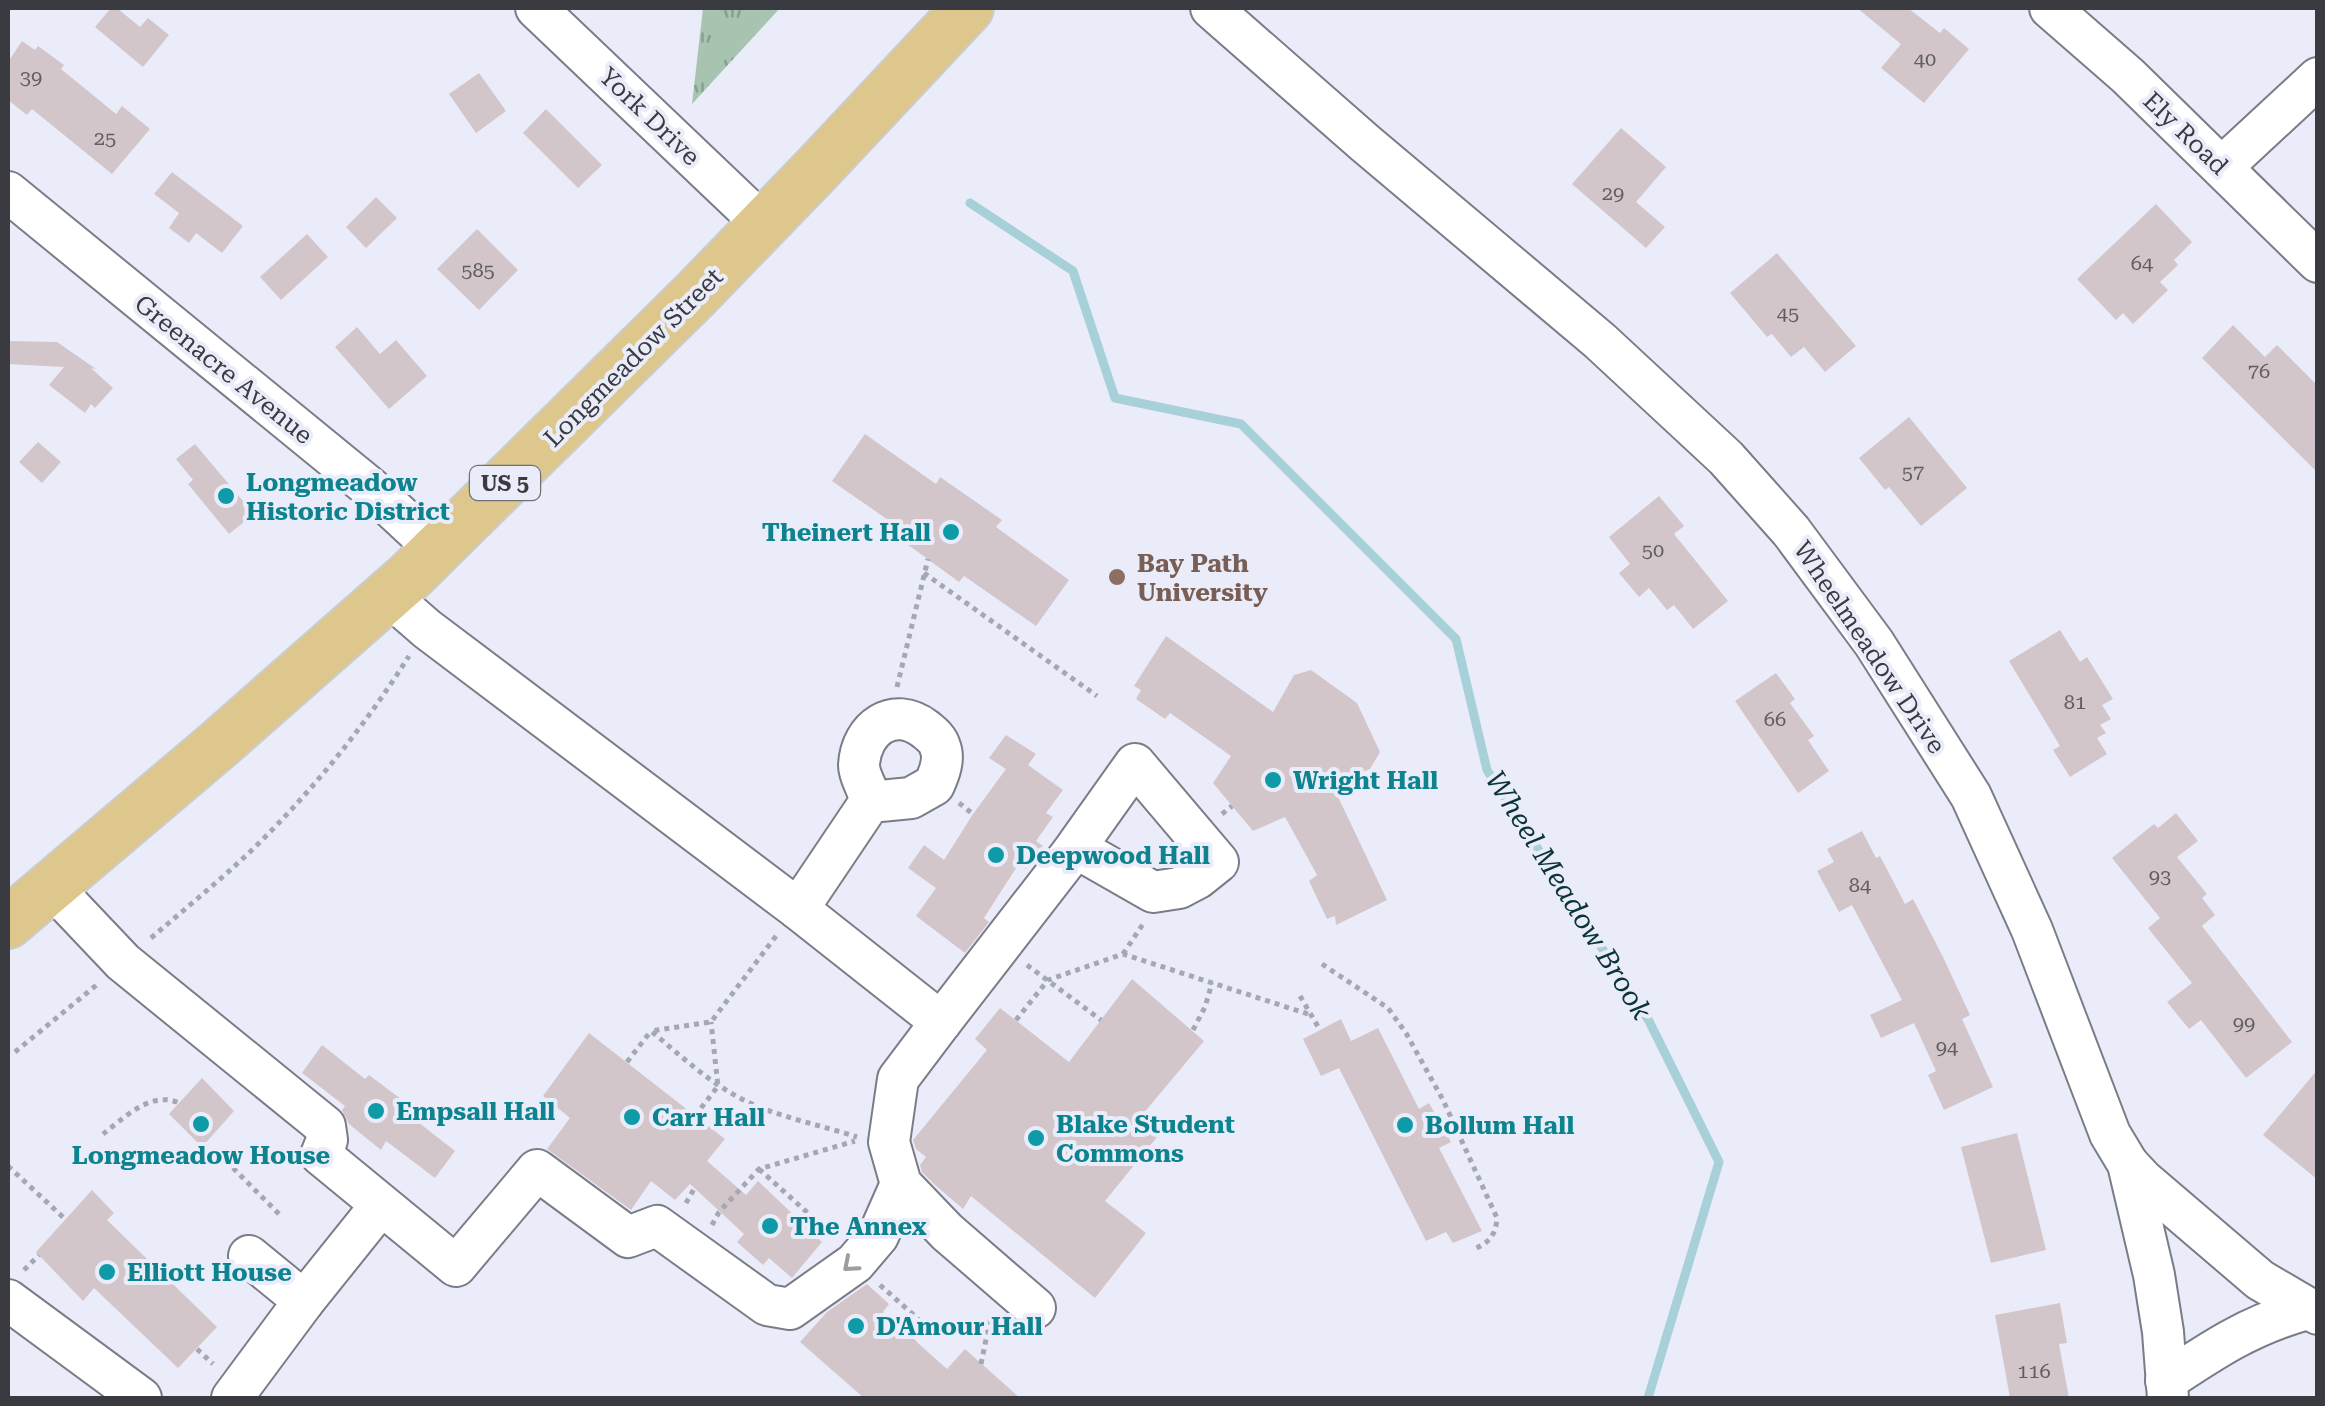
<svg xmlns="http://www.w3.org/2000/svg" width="2325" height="1406" font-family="'Roboto Serif',serif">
  <defs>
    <pattern id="grass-tufts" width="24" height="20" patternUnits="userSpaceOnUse" patternTransform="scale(2.5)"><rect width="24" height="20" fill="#a6c4b0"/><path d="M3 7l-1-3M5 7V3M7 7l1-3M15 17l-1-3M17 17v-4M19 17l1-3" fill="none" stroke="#88a091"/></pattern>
  </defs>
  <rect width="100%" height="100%" fill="#eaedf9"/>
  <polygon fill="url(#grass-tufts)" points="703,8 780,8 692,104"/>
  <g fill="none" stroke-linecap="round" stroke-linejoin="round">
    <polyline stroke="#a7d0d9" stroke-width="9" points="970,203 1073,271 1115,398 1241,424 1456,639 1487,770 1649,1021 1719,1162 1648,1398"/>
  </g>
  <g fill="#d3c6cb">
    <polygon points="111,8 117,8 140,27 148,18 169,35 143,67 95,27"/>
    <polygon points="1857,8 1908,8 1940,33 1944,28 1969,49 1924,103 1881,68 1901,44"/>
    <polygon points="22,41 35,50 38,46 64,65 61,69 116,114 122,106 150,129 112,174 32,109 27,115 8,100 8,62"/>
    <polygon points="479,73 506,111 476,133 449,94"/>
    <polygon points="546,109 602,165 578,188 523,133"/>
    <polygon points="1621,128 1666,167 1636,202 1665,227 1646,248 1572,184"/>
    <polygon points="172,172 243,226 222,253 196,233 189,243 169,228 179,213 154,194"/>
    <polygon points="376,197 397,218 366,248 346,227"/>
    <polygon points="2156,204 2192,242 2174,260 2178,265 2160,282 2168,290 2133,324 2123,313 2116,320 2077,279"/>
    <polygon points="477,229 518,270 479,310 437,269"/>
    <polygon points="307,234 328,257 281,300 260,277"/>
    <polygon points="1777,253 1856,346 1825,372 1804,347 1791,357 1772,334 1767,337 1730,293"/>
    <polygon points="2233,325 2265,357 2277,345 2318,386 2318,473 2202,358"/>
    <polygon points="357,327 380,354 396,340 427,376 389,409 335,347"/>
    <polygon points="8,341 57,342 96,369 91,368 113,388 95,408 91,404 85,413 49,385 64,367 8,364"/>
    <polygon points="1909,417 1967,488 1921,526 1889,487 1885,490 1859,458"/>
    <polygon points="865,434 936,484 940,477 1002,520 996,527 1069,580 1036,626 964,576 959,582 896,536 901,529 832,481"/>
    <polygon points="38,442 61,462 42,483 19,462"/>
    <polygon points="195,444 254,514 229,534 188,484 193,480 176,459"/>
    <polygon points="1659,496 1684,526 1674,534 1728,601 1693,629 1674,605 1667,610 1649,588 1639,597 1619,573 1630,564 1609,537"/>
    <polygon points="2060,630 2080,662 2087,657 2113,699 2102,705 2111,719 2100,725 2106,733 2097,738 2107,754 2070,777 2053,750 2060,746 2009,661"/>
    <polygon points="1166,636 1273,712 1294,675 1311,670 1357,703 1380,752 1370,769 1332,784 1387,900 1336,925 1335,916 1327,919 1309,881 1317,875 1285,817 1253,831 1213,783 1231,756 1170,713 1165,719 1136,699 1141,690 1134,686"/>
    <polygon points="1776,673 1795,699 1790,703 1814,736 1808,740 1829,771 1798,793 1735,701"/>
    <polygon points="1006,735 1036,754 1028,765 1063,790 1046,813 1053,817 1036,841 1043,846 1026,869 1018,865 984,918 989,922 965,953 916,916 936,888 908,868 924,845 944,860 973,814 1006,769 989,758"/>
    <polygon points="2176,813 2198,841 2177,857 2207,894 2202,898 2215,915 2202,926 2292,1042 2246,1078 2201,1020 2189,1029 2167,1002 2192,983 2148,928 2160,918 2112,858 2154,824 2158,828"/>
    <polygon points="1862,831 1876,858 1880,856 1905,904 1913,899 1943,957 1970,1015 1962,1019 1993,1087 1944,1110 1928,1075 1936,1071 1914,1023 1881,1038 1870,1015 1902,1000 1852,905 1839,912 1817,871 1834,862 1827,849"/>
    <polygon points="1132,979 1204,1041 1143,1114 1162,1131 1105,1201 1146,1233 1095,1298 971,1196 963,1209 935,1185 922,1172 920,1165 926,1157 916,1149 913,1140 987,1050 975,1039 1000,1008 1069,1062"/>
    <polygon points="1341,1019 1351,1041 1378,1028 1419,1109 1429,1103 1451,1142 1439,1148 1482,1231 1453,1243 1446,1232 1426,1241 1339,1068 1321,1076 1303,1039"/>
    <polygon points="589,1033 725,1139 707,1161 746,1195 758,1181 822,1242 792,1278 769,1258 763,1265 737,1242 744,1234 690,1184 675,1200 651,1181 631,1210 547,1149 570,1118 543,1096"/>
    <polygon points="322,1045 365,1079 369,1075 413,1108 409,1115 455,1151 435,1178 386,1141 381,1150 349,1124 342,1110 345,1106 302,1073"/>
    <polygon points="2318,1069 2318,1180 2263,1135"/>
    <polygon points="202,1078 234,1111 202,1147 169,1114"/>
    <polygon points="2017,1133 2046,1250 1991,1263 1961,1147"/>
    <polygon points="92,1190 114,1213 107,1220 217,1327 178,1368 94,1288 83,1301 36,1252"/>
    <polygon points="867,1284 889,1304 883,1312 947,1369 965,1349 1020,1398 864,1398 800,1342 827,1312"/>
    <polygon points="2060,1303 2067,1343 2059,1344 2069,1398 2010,1398 1995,1315"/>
  </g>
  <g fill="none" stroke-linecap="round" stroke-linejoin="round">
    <g stroke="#7a7c87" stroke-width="44">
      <g id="minor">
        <polyline points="536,8 764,225"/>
        <polyline points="1211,8 1365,143 1600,341 1726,458 1791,531 1874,643 1971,796 2032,930 2110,1134 2128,1164 2154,1275 2163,1332 2168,1398"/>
        <polyline points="2050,8 2128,76 2318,262"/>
        <polyline points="2222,167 2318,78"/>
        <polyline points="8,192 368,486 437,550"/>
        <polyline points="389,596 427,629 798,909"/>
        <path d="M 870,802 C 869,788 859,778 859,765 C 861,728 894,705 925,729 C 931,734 938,739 940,747 C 945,759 939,774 934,785 L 911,798 L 870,802 L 798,909 L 941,1022 L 1071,854 L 1135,764 L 1218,862 L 1198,878 L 1179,888 L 1153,892 L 1083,852 L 1071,854"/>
        <polyline points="50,885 123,962 325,1126 327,1140 321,1155 456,1266 537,1170 628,1237 657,1226 767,1305 790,1309 855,1263 878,1236 901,1184"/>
        <polyline points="941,1022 898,1079 889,1142 901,1184 947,1232 1035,1308"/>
        <polyline points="2128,1164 2143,1180 2260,1280 2318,1314"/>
        <polyline points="249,1256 304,1301"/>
        <polyline points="8,1300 141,1398"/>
        <path d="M 2166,1381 C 2214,1349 2250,1325 2307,1309"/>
        <polyline points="232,1398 304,1301 381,1205"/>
      </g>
    </g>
    <g stroke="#cccccd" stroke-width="54">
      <polyline id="major" points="8,923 218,745 410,576 696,294 816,170 968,8"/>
    </g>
    <g stroke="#a5a8b1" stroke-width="5" stroke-dasharray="5 5" stroke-linecap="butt">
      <polyline points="924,573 1097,696"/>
      <polyline points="897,687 928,559"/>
      <polyline points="959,803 973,814"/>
      <polyline points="1222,814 1232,806"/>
      <path d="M 776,936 L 711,1022 L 651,1031 C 679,1054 706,1080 738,1097 C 775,1117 818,1124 857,1137"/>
      <path d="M 151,938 C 186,908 222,879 255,847 C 314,789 365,726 409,656"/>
      <polyline points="1123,954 1143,924"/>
      <path d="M 1322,964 L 1388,1008 L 1406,1033 L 1443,1100 L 1497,1218 C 1496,1234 1489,1244 1473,1249"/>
      <polyline points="1027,965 1101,1020"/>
      <polyline points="1300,996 1320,1030"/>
      <polyline points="1016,1020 1048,980 1123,954 1311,1015"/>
      <polyline points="1193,1030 1205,1007 1212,983"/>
      <polyline points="15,1052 99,983"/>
      <polyline points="627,1062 651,1031"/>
      <polyline points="695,1116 718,1086 711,1022"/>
      <path d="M 103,1134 C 124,1118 151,1090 179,1103"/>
      <polyline points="8,1166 65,1219"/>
      <polyline points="233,1168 279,1214"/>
      <polyline points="759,1169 820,1224 838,1230"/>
      <polyline points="686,1203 694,1189"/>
      <polyline points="712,1225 719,1212 759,1169 855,1141"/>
      <polyline points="24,1270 39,1255"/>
      <polyline points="880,1285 926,1326 915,1341"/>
      <polyline points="197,1349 213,1364"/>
      <polyline points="981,1364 991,1315"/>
    </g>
    <use href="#minor" stroke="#fff" stroke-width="40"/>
    <use href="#major" stroke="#ddc78c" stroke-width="50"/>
  </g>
  <defs><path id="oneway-chevron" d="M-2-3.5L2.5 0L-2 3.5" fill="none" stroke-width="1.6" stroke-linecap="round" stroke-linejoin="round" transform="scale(2.5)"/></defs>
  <use stroke="#9c9da0" href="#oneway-chevron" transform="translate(850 1265) rotate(139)"/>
  <g fill="#0f9aa8" stroke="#eaedf9" stroke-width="4">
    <circle cx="226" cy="496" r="10"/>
    <circle cx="951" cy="532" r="10"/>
    <circle cx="1273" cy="780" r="10"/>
    <circle cx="996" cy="855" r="10"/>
    <circle cx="376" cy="1111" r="10"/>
    <circle cx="632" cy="1117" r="10"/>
    <circle cx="201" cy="1124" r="10"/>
    <circle cx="1405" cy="1125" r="10"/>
    <circle cx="1036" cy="1138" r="10"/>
    <circle cx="770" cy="1226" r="10"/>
    <circle cx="107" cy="1272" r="10"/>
    <circle cx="856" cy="1326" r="10"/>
  </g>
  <circle fill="#8d6e63" stroke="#eaedf9" stroke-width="4" cx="1117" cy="577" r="10"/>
  <g text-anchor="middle" stroke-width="8" stroke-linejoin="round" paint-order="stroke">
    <g font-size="20" fill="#605e63">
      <text x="1925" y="66">40</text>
      <text x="31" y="84">39</text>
      <text x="105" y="145">25</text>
      <text x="1613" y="200">29</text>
      <text x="2142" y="270">64</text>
      <text x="478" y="277">585</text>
      <text x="1788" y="320">45</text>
      <text x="2259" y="378">76</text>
      <text x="1913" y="479">57</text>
      <text x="1653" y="557">50</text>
      <text x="2075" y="709">81</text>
      <text x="1775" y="726">66</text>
      <text x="2160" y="883">93</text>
      <text x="1860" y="892">84</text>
      <text x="2244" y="1030">99</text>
      <text x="1947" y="1054">94</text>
      <text x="2034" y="1378">116</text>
    </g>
    <rect fill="#eaedf9" stroke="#6f7078" stroke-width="2.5" x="470" y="466" width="70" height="34" rx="8"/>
    <g font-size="22" font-weight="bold" fill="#3a3b40">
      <text x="505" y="491">US 5</text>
    </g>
    <g font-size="25" fill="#3a3b40" stroke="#eaedf9">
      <text transform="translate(650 116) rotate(44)" y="9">York Drive</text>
      <text transform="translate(2186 133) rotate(44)" y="9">Ely Road</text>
      <text transform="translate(633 357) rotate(-45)" y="9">Longmeadow Street</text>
      <text transform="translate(224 369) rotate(39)" y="9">Greenacre Avenue</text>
      <text transform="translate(1870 647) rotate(56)" y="9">Wheelmeadow Drive</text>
    </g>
    <g font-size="25" font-weight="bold" fill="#0d838f" stroke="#eaedf9" text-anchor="start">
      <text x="246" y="491">Longmeadow<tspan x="246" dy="29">Historic District</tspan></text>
      <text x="931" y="541" text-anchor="end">Theinert Hall</text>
      <text x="1293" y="789">Wright Hall</text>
      <text x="1016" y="864">Deepwood Hall</text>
      <text x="396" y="1120">Empsall Hall</text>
      <text x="652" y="1126">Carr Hall</text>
      <text x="1056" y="1133">Blake Student<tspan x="1056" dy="29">Commons</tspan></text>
      <text x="1425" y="1134">Bollum Hall</text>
      <text x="201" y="1164" text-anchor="middle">Longmeadow House</text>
      <text x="790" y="1235">The Annex</text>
      <text x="127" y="1281">Elliott House</text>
      <text x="876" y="1335">D'Amour Hall</text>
    </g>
    <g font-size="25" font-weight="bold" fill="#785e54" stroke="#eaedf9" text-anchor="start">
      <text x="1137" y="572">Bay Path<tspan x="1137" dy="29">University</tspan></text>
    </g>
    <g font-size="28" font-style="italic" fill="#0a333a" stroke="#eaedf9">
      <text transform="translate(1569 895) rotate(58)" y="10">Wheel Meadow Brook</text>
    </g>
  </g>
  <rect width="2325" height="1406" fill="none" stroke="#3a3b40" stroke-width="20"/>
</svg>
